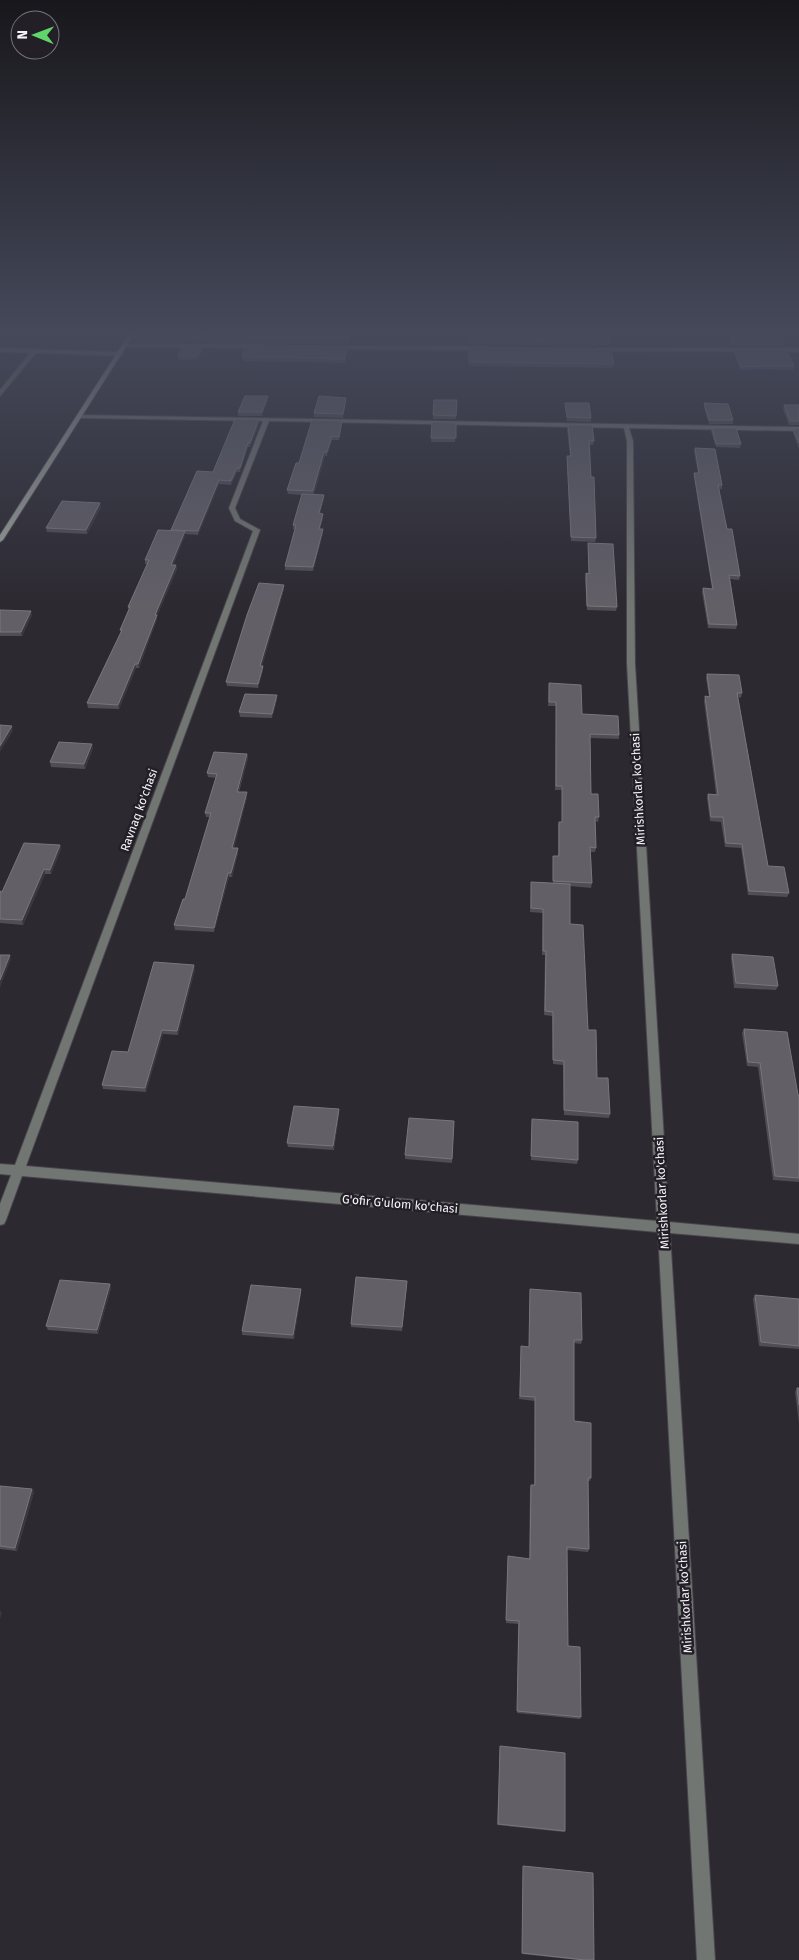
<svg xmlns="http://www.w3.org/2000/svg" width="799" height="1960" font-family="'Fira Sans',sans-serif">
  <rect width="100%" height="100%" fill="#2c2931"/>
  <g fill="none" stroke-linecap="round" stroke-linejoin="round">
    <g stroke="#48454d" stroke-width="2">
      <g id="street">
        <polygon points="124,344 258,344 261,346 258,348 126,347 124,346"/>
        <polygon points="333,346 481,346 484,348 481,350 335,349 332,347"/>
        <polygon points="0,348 120,352 123,354 120,356 36,353 0,396 0,390 30,353 0,352"/>
        <polygon points="596,348 799,348 799,352 598,351 596,350"/>
        <path d="M 78,415 L 799,427 L 799,431 L 629,428 L 633,441 L 635,664 L 669,1222 L 799,1234 L 799,1244 L 670,1233 L 715,1960 L 697,1960 L 658,1232 L 22,1176 L 6,1220 L 4,1224 L 0,1225 L 0,1204 L 11,1175 L 0,1174 L 0,1164 L 15,1165 L 253,531 L 235,521 L 229,508 L 263,421 L 80,418 L 78,417 ZM 269,421 L 624,428 L 627,441 L 627,664 L 657,1221 L 26,1166 L 260,530 L 240,519 L 235,508 Z"/>
      </g>
    </g>
    <g stroke="#48454d" stroke-width="2">
      <polygon id="secondary" points="131,331 136,331 3,540 0,542 0,535"/>
    </g>
    <use href="#street" fill="#727672" fill-rule="evenodd"/>
    <use href="#secondary" fill="#9ba09b" fill-rule="evenodd"/>
  </g>
  <g fill="#504d55">
    <polygon points="189,331 210,331 206,342 186,342 186,338"/>
    <polygon points="351,331 349,343 249,342 249,338"/>
    <polygon points="469,331 610,341 609,345 469,344"/>
    <polygon points="612,331 639,331 640,332 639,336 613,335"/>
    <polygon points="726,331 779,331 784,342 783,346 731,346"/>
    <polygon points="469,347 614,364 613,368 469,366"/>
    <polygon points="203,349 199,360 178,360 178,356"/>
    <polygon points="347,350 345,363 243,361 242,357"/>
    <polygon points="734,350 794,366 793,370 761,369 740,370 734,353"/>
    <polygon points="268,396 268,400 262,416 238,416 238,412"/>
    <polygon points="434,400 457,400 456,419 433,419"/>
    <polygon points="346,401 343,418 314,417 314,413"/>
    <polygon points="565,403 591,418 591,422 567,421 565,406"/>
    <polygon points="704,403 733,420 733,424 709,424 704,407"/>
    <polygon points="784,405 799,405 799,425 789,425 783,409"/>
    <polygon points="259,419 260,423 250,447 248,447 240,472 237,472 231,485 219,484 198,535 185,534 185,535 173,565 176,565 177,569 157,616 157,619 139,668 136,668 119,709 88,708 87,703 121,632 120,630 129,610 128,607 148,564 145,564 145,560 172,531 171,530 213,472"/>
    <polygon points="342,421 342,424 339,440 332,440 327,456 325,456 314,494 324,495 324,499 320,513 323,514 323,518 320,529 323,529 323,533 313,571 285,570 285,566 295,529 293,529 293,525 302,495 288,494 287,490 299,463"/>
    <polygon points="432,422 456,423 455,442 431,442"/>
    <polygon points="568,425 594,441 593,445 590,445 591,477 596,538 595,542 571,541 567,460 567,456 570,456 567,429"/>
    <polygon points="712,428 741,444 740,448 716,447 711,431"/>
    <polygon points="793,429 799,429 799,449 793,433"/>
    <polygon points="695,448 722,485 722,489 719,489 727,529 740,576 739,580 730,579 737,625 736,629 708,628 702,592 703,588 712,589 694,477 694,473 698,473 694,452"/>
    <polygon points="101,507 87,534 47,532 46,528"/>
    <polygon points="588,543 617,607 616,611 587,610 585,578 586,573 589,574"/>
    <polygon points="284,585 284,589 262,666 263,666 263,670 258,688 227,686 226,682"/>
    <polygon points="0,610 32,615 22,636 0,636"/>
    <polygon points="707,674 742,693 741,698 738,697 768,866 789,893 787,897 748,895 741,848 725,847 721,822 710,821 707,798 708,794 716,794 704,701 705,696 709,697 706,678"/>
    <polygon points="549,683 582,714 619,735 619,739 590,738 591,794 599,817 598,822 595,821 596,848 595,852 591,852 592,883 591,888 570,886 570,924 588,1030 597,1078 610,1114 609,1118 564,1115 563,1065 553,1064 552,1016 544,1015 545,955 542,955 543,913 530,912 531,882 553,883 553,856 558,856 558,826 559,822 562,822 562,790 555,790 556,706 548,706"/>
    <polygon points="277,699 272,718 240,717 239,712"/>
    <polygon points="93,748 85,769 51,767 50,762"/>
    <polygon points="247,754 248,758 239,792 247,797 234,848 238,848 238,853 232,877 229,877 214,932 175,930 174,925 185,899 210,817 206,817 205,813 216,778 208,777 207,773"/>
    <polygon points="60,845 61,849 51,874 45,874 23,925 0,923 0,891 2,892"/>
    <polygon points="732,954 778,986 776,990 734,988 731,958"/>
    <polygon points="195,969 178,1035 163,1034 146,1092 103,1089 102,1085"/>
    <polygon points="744,1029 798,1095 799,1095 799,1182 773,1180 758,1067 747,1066 742,1033"/>
    <polygon points="339,1109 339,1113 334,1150 288,1147 287,1143"/>
    <polygon points="532,1119 578,1160 577,1164 531,1160"/>
    <polygon points="454,1121 452,1163 405,1159 405,1155"/>
    <polygon points="110,1284 111,1288 98,1334 48,1330 46,1326"/>
    <polygon points="407,1285 402,1331 351,1327 351,1324"/>
    <polygon points="530,1289 582,1340 581,1344 574,1343 574,1421 591,1478 590,1481 588,1481 589,1549 588,1552 567,1550 568,1646 581,1717 580,1719 517,1713 518,1624 506,1623 508,1556 529,1559 530,1488 531,1485 534,1485 535,1401 519,1399 521,1346 529,1347"/>
    <polygon points="301,1292 294,1339 242,1335 242,1331"/>
    <polygon points="755,1295 799,1299 799,1349 759,1346 753,1299"/>
    <polygon points="797,1388 799,1388 799,1423 795,1392"/>
    <polygon points="0,1486 32,1489 34,1492 17,1551 0,1549"/>
    <polygon points="500,1746 565,1831 564,1832 497,1825"/>
    <polygon points="523,1866 594,1960 578,1960 522,1954 523,1867"/>
  </g>
  <g fill="#3a373f">
    <polygon points="208,331 210,331 206,342 206,338"/>
    <polygon points="203,345 203,349 199,360 198,356"/>
    <polygon points="268,396 268,400 262,416 262,412"/>
    <polygon points="259,419 260,423 250,447 250,443"/>
    <polygon points="332,436 332,440 327,456 327,452"/>
    <polygon points="248,443 248,447 240,472 240,468"/>
    <polygon points="324,452 325,456 314,495 313,491"/>
    <polygon points="237,468 237,472 231,485 231,481"/>
    <polygon points="219,480 219,484 198,535 198,531"/>
    <polygon points="324,495 324,499 319,517 319,513"/>
    <polygon points="100,503 101,507 87,534 86,530"/>
    <polygon points="323,514 323,518 319,533 319,529"/>
    <polygon points="323,529 323,533 313,571 313,567"/>
    <polygon points="185,531 185,535 172,569 171,565"/>
    <polygon points="176,565 177,569 157,616 157,619 139,668 138,664 155,615"/>
    <polygon points="284,585 284,589 261,670 260,666"/>
    <polygon points="31,611 32,615 22,636 21,632"/>
    <polygon points="135,664 136,668 119,709 118,705"/>
    <polygon points="263,666 263,670 258,688 258,684"/>
    <polygon points="277,695 277,699 272,718 272,714"/>
    <polygon points="12,726 13,731 0,752 0,746"/>
    <polygon points="92,744 93,748 85,769 84,764"/>
    <polygon points="247,754 248,758 237,796 237,792"/>
    <polygon points="247,792 247,797 233,852 232,848"/>
    <polygon points="60,845 61,849 51,874 50,870"/>
    <polygon points="238,848 238,853 232,877 231,873"/>
    <polygon points="44,869 45,874 23,925 22,920"/>
    <polygon points="228,873 229,877 214,932 214,928"/>
    <polygon points="10,955 11,959 0,988 0,980"/>
    <polygon points="194,965 195,969 178,1035 177,1031"/>
    <polygon points="162,1030 163,1034 146,1092 145,1088"/>
    <polygon points="339,1109 339,1113 334,1150 333,1146"/>
    <polygon points="110,1284 111,1288 98,1334 97,1330"/>
    <polygon points="301,1289 301,1292 294,1339 293,1335"/>
    <polygon points="32,1489 34,1492 17,1551 15,1548"/>
    <polygon points="0,1610 2,1613 0,1619"/>
  </g>
  <g fill="#625f67" stroke="#79767e">
    <polygon points="189,331 208,331 206,338 186,338"/>
    <polygon points="251,331 350,331 349,339 249,338"/>
    <polygon points="469,331 608,331 610,341 469,340"/>
    <polygon points="613,331 639,331 640,332 613,332"/>
    <polygon points="728,331 779,331 784,342 732,342"/>
    <polygon points="183,345 203,345 198,356 178,356"/>
    <polygon points="246,345 347,346 345,359 242,357"/>
    <polygon points="469,347 611,349 614,364 469,362"/>
    <polygon points="734,350 787,350 794,366 762,366 741,367"/>
    <polygon points="245,396 268,396 262,412 238,412"/>
    <polygon points="319,396 346,398 343,414 314,413"/>
    <polygon points="434,400 457,400 456,416 433,415"/>
    <polygon points="565,403 589,403 591,418 567,417"/>
    <polygon points="704,403 728,404 733,420 709,420"/>
    <polygon points="784,405 799,405 799,421 790,421"/>
    <polygon points="235,419 259,419 250,443 248,443 240,468 237,468 231,481 219,480 198,531 171,530 197,471 213,472"/>
    <polygon points="312,420 342,421 339,437 332,436 327,452 324,452 313,491 287,490 296,463 299,463"/>
    <polygon points="432,422 456,423 456,438 431,438"/>
    <polygon points="568,425 592,425 594,441 589,441 591,477 594,477 596,538 571,537 567,456 571,456"/>
    <polygon points="712,428 736,428 741,444 716,444"/>
    <polygon points="793,429 799,429 799,443"/>
    <polygon points="695,448 715,449 722,485 718,485 727,529 732,529 740,576 729,575 737,625 709,624 703,588 713,589 694,473 699,473"/>
    <polygon points="302,494 324,495 319,513 323,514 319,529 323,529 313,567 285,566 296,525 293,525"/>
    <polygon points="62,501 100,503 86,530 46,528"/>
    <polygon points="158,530 185,531 171,565 176,565 155,615 157,615 138,664 135,664 118,705 87,703 122,630 120,630 130,607 128,607 149,560 145,560"/>
    <polygon points="588,543 613,544 617,607 587,606 586,573 589,574"/>
    <polygon points="259,583 284,585 260,666 263,666 258,684 226,682 247,615"/>
    <polygon points="0,610 31,611 21,632 0,632"/>
    <polygon points="707,674 739,675 742,693 737,693 768,866 784,867 789,893 749,891 742,844 726,843 723,817 711,817 708,794 718,795 705,696 710,697"/>
    <polygon points="549,683 581,685 582,714 618,716 619,735 590,734 591,794 598,794 599,817 595,817 596,848 590,847 592,883 553,881 553,856 559,856 559,822 562,822 562,786 556,786 556,702 549,702"/>
    <polygon points="245,694 277,695 272,714 239,712"/>
    <polygon points="0,725 12,726 0,746"/>
    <polygon points="59,742 92,744 84,764 50,762"/>
    <polygon points="214,752 247,754 237,792 247,792 232,848 238,848 231,873 228,873 214,928 174,925 183,899 185,899 211,813 205,813 217,774 207,773"/>
    <polygon points="24,843 60,845 50,870 44,869 22,920 0,919 0,891 2,892"/>
    <polygon points="531,882 570,884 570,924 583,925 588,1030 596,1030 597,1078 608,1078 610,1114 564,1110 564,1061 553,1060 553,1012 545,1011 546,951 543,951 543,909 531,908"/>
    <polygon points="732,954 773,957 778,986 736,983"/>
    <polygon points="0,955 10,955 0,980"/>
    <polygon points="154,962 194,965 177,1031 162,1030 145,1088 102,1085 112,1051 128,1052"/>
    <polygon points="744,1029 787,1032 798,1095 799,1095 799,1178 775,1176 760,1063 748,1062"/>
    <polygon points="294,1106 339,1109 333,1146 287,1143"/>
    <polygon points="409,1118 454,1121 452,1159 405,1155"/>
    <polygon points="532,1119 578,1122 578,1160 531,1156"/>
    <polygon points="356,1277 407,1281 402,1327 351,1324"/>
    <polygon points="60,1280 110,1284 97,1330 46,1326"/>
    <polygon points="251,1285 301,1289 293,1335 242,1331"/>
    <polygon points="530,1289 581,1293 582,1340 574,1340 574,1421 591,1423 591,1478 588,1478 589,1549 567,1547 568,1646 580,1647 581,1717 517,1711 519,1621 506,1620 508,1556 530,1559 531,1485 535,1485 535,1397 520,1396 521,1346 529,1347"/>
    <polygon points="755,1295 799,1299 799,1346 761,1342"/>
    <polygon points="797,1388 799,1388 799,1405"/>
    <polygon points="0,1486 32,1489 15,1548 0,1546"/>
    <polygon points="500,1746 565,1753 565,1831 498,1824"/>
    <polygon points="523,1866 593,1873 594,1960 585,1960 522,1953"/>
  </g>
  <linearGradient id="sky" x2="0" y2="1"><stop stop-color="#18171b"/><stop offset="0.55" stop-color="#45495a"/><stop offset="1" stop-color="#45495a" stop-opacity="0"/></linearGradient>
  <rect width="799" height="606" fill="url(#sky)"/>
  <g text-anchor="middle" stroke-width="5" stroke-linejoin="round" paint-order="stroke">
    <g font-size="12" fill="#f6f4f9" stroke="#221f27">
      <text transform="translate(638 789) rotate(-93)" y="4">Mirishkorlar ko'chasi</text>
      <text transform="translate(139 810) rotate(-70)" y="4">Ravnaq ko'chasi</text>
      <text transform="translate(662 1193) rotate(-93)" y="4">Mirishkorlar ko'chasi</text>
      <text transform="translate(400 1204) rotate(5)" y="4">G'ofir G'ulom ko'chasi</text>
      <text transform="translate(685 1597) rotate(-93)" y="4">Mirishkorlar ko'chasi</text>
    </g>
  </g>
  <g transform="translate(35 35) rotate(271)"><circle r="24" fill="#221f27" stroke="#77747b"/>
  <path d="M0-4L9 19L0 12L-9 19Z" fill="#60d56b"/>
  <text y="-8" font-size="14" font-weight="bold" text-anchor="middle" fill="#f6f4f9">N</text>
  </g>
</svg>
